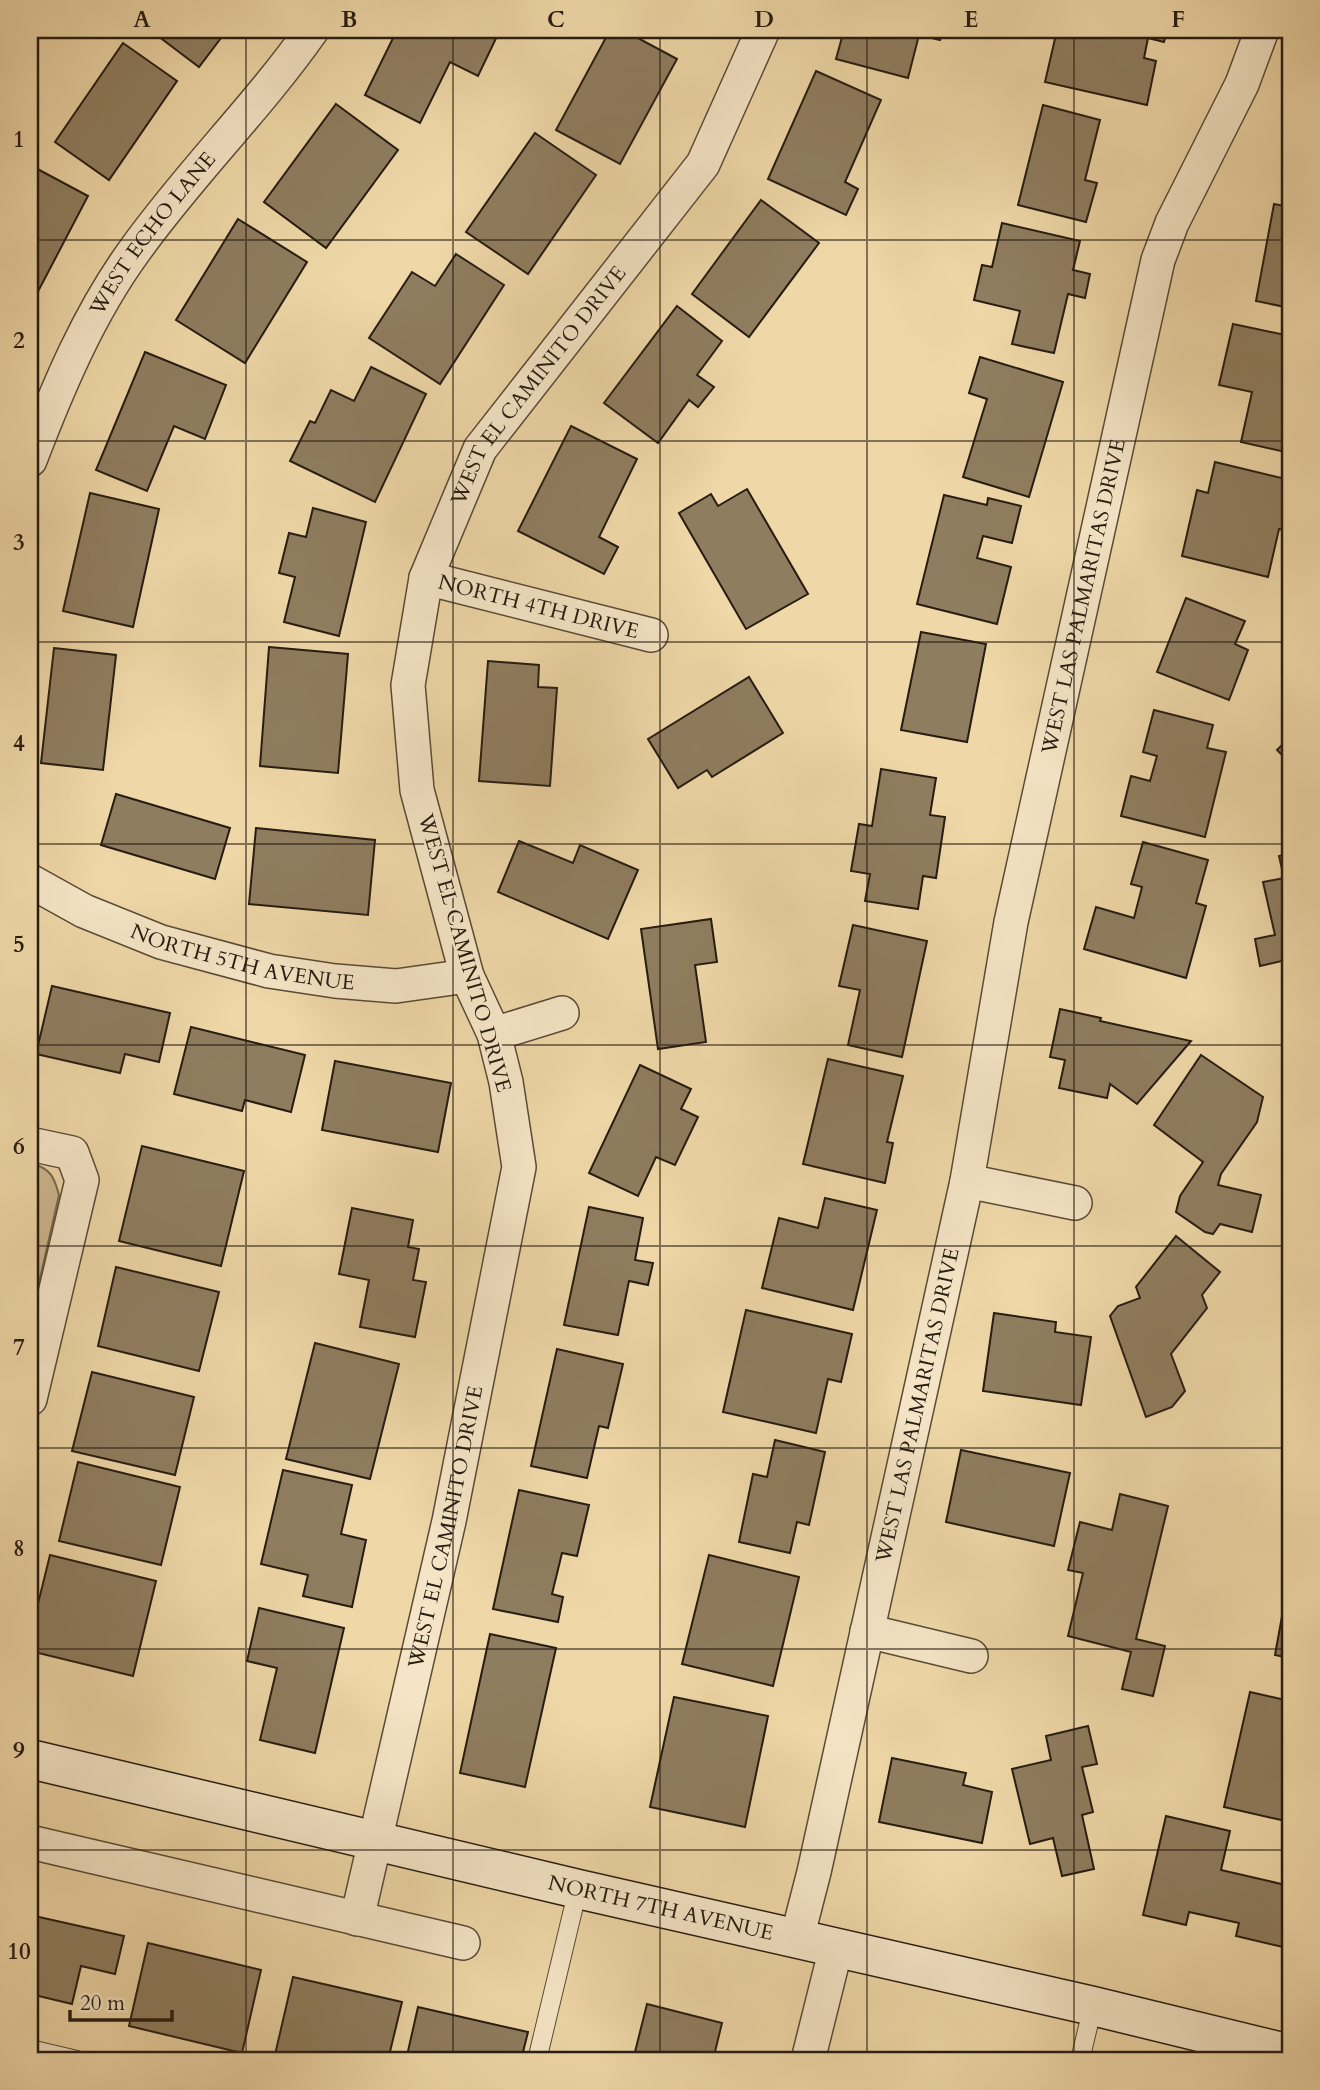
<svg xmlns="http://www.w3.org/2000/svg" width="1320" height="2090" font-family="Cardo,serif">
  <rect width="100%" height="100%" fill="#efd7a7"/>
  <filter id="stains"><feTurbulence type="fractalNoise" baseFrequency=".00286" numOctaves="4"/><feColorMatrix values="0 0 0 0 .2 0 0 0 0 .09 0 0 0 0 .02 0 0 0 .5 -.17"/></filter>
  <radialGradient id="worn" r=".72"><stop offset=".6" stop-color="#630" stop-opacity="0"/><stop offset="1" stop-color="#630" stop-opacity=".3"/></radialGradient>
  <path fill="#cdb78e" stroke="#7a6a50" stroke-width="2" d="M 30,1163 C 50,1168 54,1176 59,1195 L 30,1322 Z"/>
  <g fill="#8f7d5f" stroke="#261c12" stroke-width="2">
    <polygon points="150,30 227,30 199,67"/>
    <polygon points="397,30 500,30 478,76 450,62 420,123 365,95"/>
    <polygon points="610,30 623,30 677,59 620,164 556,130"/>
    <polygon points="844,30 943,30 940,40 919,35 908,78 836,59"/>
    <polygon points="1057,30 1167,30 1164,42 1148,38 1144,58 1156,61 1147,105 1045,82"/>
    <polygon points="123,43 177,81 109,180 55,142"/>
    <polygon points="816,71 881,100 845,182 858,189 846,215 768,179"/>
    <polygon points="336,104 398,150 326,248 264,202"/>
    <polygon points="1043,105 1100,120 1085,180 1097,183 1086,222 1018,205"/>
    <polygon points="535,133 596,175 528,274 466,232"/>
    <polygon points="30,165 88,196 33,301 30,299"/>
    <polygon points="761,200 819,243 749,337 692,294"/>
    <polygon points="1274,204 1290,207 1290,308 1256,301"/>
    <polygon points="238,219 307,262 245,363 176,320"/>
    <polygon points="1002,223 1080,241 1073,270 1090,274 1085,298 1068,294 1054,353 1012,344 1020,311 974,300 982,265 992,267"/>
    <polygon points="456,254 504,285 440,384 369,338 412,272 435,286"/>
    <polygon points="677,306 722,341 697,375 714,387 698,407 689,400 658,443 604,403"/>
    <polygon points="1233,324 1290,336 1290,453 1241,442 1252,392 1219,385"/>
    <polygon points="145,352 226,385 205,439 174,426 147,491 96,470"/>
    <polygon points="980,357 1063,382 1029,497 963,477 987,399 969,393"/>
    <polygon points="371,367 426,394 375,502 290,461 310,421 315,423 331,390 354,401"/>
    <polygon points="571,426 637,459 599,537 618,547 604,574 518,531"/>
    <polygon points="1215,462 1290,480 1290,521 1288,531 1279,529 1268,577 1182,556 1197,490 1208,493"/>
    <polygon points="747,489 808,594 746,629 679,513 711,494 718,506"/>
    <polygon points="90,493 159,509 133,627 63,611"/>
    <polygon points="944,495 987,505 988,498 1021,506 1012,543 983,536 977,558 1011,567 997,624 917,604"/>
    <polygon points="313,508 366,522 339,636 284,622 295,577 279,573 289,533 306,537"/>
    <polygon points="1186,598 1245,621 1235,644 1248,650 1229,700 1157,672"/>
    <polygon points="921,632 986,644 967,742 901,730"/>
    <polygon points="269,647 348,654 338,773 260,766"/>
    <polygon points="54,648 116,655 103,770 41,763"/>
    <polygon points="488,661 539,665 538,687 557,688 550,786 479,781"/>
    <polygon points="749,677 783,733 712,777 707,770 678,788 648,739"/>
    <polygon points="1154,710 1213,725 1207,748 1226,752 1205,837 1121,816 1131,776 1150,781 1157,756 1143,752"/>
    <polygon points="1290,737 1290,763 1277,750"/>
    <polygon points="881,769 936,778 930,815 945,817 936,878 923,876 918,909 865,901 870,874 851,871 859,824 872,826"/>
    <polygon points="116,794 230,828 215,879 101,845"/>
    <polygon points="256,828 375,840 368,915 249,904"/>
    <polygon points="519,841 573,863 580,845 638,870 608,939 498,892"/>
    <polygon points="1143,842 1208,860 1196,903 1206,906 1186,978 1084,949 1096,907 1134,918 1142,887 1131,884"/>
    <polygon points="1290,854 1290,959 1260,966 1255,939 1275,935 1263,882 1284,878 1279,856"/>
    <polygon points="711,919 717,962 695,965 706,1042 658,1049 641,929"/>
    <polygon points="853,925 927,941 902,1057 848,1045 860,990 839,986"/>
    <polygon points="52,986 170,1013 159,1062 125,1054 120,1073 36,1054"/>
    <polygon points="1060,1009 1101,1018 1100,1021 1191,1041 1137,1104 1110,1084 1107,1098 1059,1088 1065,1060 1050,1057"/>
    <polygon points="191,1027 305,1055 291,1112 245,1100 242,1111 174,1094"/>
    <polygon points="1201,1055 1263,1097 1257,1122 1221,1174 1218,1185 1261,1195 1252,1232 1220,1224 1213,1234 1205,1232 1176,1212 1180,1196 1203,1162 1154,1125"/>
    <polygon points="828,1059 903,1076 887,1142 893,1143 885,1183 803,1164"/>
    <polygon points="335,1061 451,1083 438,1152 322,1130"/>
    <polygon points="640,1065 691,1089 681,1109 698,1117 675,1165 656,1157 638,1196 589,1173"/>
    <polygon points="142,1146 244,1171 221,1266 119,1241"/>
    <polygon points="825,1198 877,1210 853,1310 762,1288 779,1218 818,1228"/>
    <polygon points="589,1207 643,1218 635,1260 653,1263 648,1285 629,1281 618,1335 564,1325"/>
    <polygon points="352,1208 413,1220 408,1247 419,1249 413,1280 426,1282 415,1337 360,1327 369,1280 339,1274"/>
    <polygon points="1176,1236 1220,1272 1202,1295 1207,1308 1171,1354 1185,1391 1172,1407 1146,1417 1110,1316 1118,1306 1140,1298 1136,1287"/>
    <polygon points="116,1267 219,1292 199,1371 98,1346"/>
    <polygon points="746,1310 852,1334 841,1382 828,1379 816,1433 723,1412"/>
    <polygon points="994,1313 1056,1322 1055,1332 1091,1337 1081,1405 983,1391"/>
    <polygon points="315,1343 399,1364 370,1479 286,1459"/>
    <polygon points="557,1349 623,1364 608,1428 599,1426 587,1478 531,1466"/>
    <polygon points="92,1372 194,1397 175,1475 72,1451"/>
    <polygon points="775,1440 825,1452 809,1525 797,1522 790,1553 739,1542 753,1474 767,1477"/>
    <polygon points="961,1450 1070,1473 1054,1546 946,1522"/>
    <polygon points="78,1462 180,1487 161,1565 59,1541"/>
    <polygon points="283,1470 352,1485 341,1534 366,1540 352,1607 303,1596 308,1575 261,1564"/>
    <polygon points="519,1490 589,1505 577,1556 562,1553 552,1594 563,1597 558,1622 493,1609"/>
    <polygon points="1120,1494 1168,1506 1136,1639 1165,1646 1153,1696 1122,1689 1131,1652 1068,1636 1083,1573 1068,1570 1080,1522 1112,1530"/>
    <polygon points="50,1555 156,1581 133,1676 30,1651 30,1636"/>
    <polygon points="709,1555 799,1577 773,1686 682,1664"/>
    <polygon points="1290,1572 1290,1658 1275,1655"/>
    <polygon points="259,1608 344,1628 315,1753 260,1740 277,1668 247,1661"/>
    <polygon points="490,1634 556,1648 525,1787 460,1773"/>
    <polygon points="1250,1692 1290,1701 1290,1822 1224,1807"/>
    <polygon points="674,1697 768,1716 745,1827 650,1807"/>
    <polygon points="1088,1726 1097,1764 1082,1767 1093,1812 1082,1815 1094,1869 1062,1876 1053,1838 1030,1844 1012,1769 1051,1760 1046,1736"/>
    <polygon points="892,1758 966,1773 963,1785 992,1792 982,1843 879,1822"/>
    <polygon points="1166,1816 1230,1831 1221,1870 1290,1886 1290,1914 1283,1947 1236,1936 1239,1923 1189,1912 1186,1925 1143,1915"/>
    <polygon points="30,1915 124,1936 115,1974 81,1966 72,2004 30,1994"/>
    <polygon points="148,1943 261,1970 242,2053 129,2026"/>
    <polygon points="293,1977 402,2002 388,2060 282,2060 274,2059"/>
    <polygon points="647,2004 722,2023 713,2060 633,2060"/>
    <polygon points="418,2007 528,2032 521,2060 406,2060"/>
  </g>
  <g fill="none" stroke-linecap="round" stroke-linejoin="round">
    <g stroke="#584b37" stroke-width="20">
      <g id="service">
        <polyline points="30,2049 77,2060"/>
        <polyline points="537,2060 578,1889"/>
        <polyline points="1080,2060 1093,2006"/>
      </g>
    </g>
    <g stroke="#584b37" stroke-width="36">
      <g id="minor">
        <path id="s1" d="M 30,460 C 58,387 89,313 135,250 C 190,173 258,107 312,30"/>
        <path id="s2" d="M 426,578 L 651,635"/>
        <path id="s3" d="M 30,881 L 84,911 L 161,942 L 269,971 L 335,981 L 396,986 L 467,976"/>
        <polyline points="494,1034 562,1013"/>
        <polyline points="30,1144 72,1153 82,1180 30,1399"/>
        <polyline points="967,1181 1075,1203"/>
        <polyline points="867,1631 971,1656"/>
        <polyline points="30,1842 463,1943"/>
        <path id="s4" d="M 357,1919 L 449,1521 L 519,1167 L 506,1082 L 494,1034 L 467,976 L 417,790 L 408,685 L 426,578 L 480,449 L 703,164 L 763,30"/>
        <path id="s5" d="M 797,1938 L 814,1872 L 967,1181 L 1011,922 L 1158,260 L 1172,223 L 1242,84 L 1262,30"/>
        <polyline points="808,2060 836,1948"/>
      </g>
    </g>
    <g stroke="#261c12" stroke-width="41">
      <g id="secondary">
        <path id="s6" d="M 30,1759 L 578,1889 L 1093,2006 L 1290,2054"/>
      </g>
    </g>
    <use href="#service" stroke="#f5e5c6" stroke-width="18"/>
    <use href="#minor" stroke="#f5e5c6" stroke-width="33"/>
    <use href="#secondary" stroke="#f5e5c6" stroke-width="38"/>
  </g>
  <path fill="none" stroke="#261c12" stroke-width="2" stroke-opacity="0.55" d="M 246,30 L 246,2060M 453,30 L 453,2060M 660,30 L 660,2060M 867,30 L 867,2060M 1074,30 L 1074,2060M 30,240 L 1290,240M 30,441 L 1290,441M 30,642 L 1290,642M 30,844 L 1290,844M 30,1045 L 1290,1045M 30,1246 L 1290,1246M 30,1448 L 1290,1448M 30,1649 L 1290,1649M 30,1850 L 1290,1850"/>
  <g text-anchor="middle" stroke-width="5" stroke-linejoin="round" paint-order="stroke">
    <g font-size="21" fill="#261c12" stroke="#f5e5c6">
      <text dy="7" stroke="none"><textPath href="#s1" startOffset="259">WEST ECHO LANE</textPath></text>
      <text dy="7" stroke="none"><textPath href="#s4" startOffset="1600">WEST EL CAMINITO DRIVE</textPath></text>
      <text dy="7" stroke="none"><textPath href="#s5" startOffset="1372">WEST LAS PALMARITAS DRIVE</textPath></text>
      <text dy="7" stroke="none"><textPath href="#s2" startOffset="116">NORTH 4TH DRIVE</textPath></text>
      <text transform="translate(465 953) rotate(74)" y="7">WEST EL CAMINITO DRIVE</text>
      <text dy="7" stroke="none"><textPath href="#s3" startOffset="228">NORTH 5TH AVENUE</textPath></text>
      <text dy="7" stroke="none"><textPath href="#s5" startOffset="546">WEST LAS PALMARITAS DRIVE</textPath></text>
      <text dy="7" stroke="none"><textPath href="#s4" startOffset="402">WEST EL CAMINITO DRIVE</textPath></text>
      <text dy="7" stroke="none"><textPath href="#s6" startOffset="648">NORTH 7TH AVENUE</textPath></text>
    </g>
  </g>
  <rect width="1320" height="2090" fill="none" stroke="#efd7a7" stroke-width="77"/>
  <path d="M70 2010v10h102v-10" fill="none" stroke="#261c12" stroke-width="3.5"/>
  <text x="80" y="2010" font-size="21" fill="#261c12" stroke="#f5e5c6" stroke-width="5" paint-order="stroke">20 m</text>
  <rect x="38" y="38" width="1244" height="2014" fill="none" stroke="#261c12" stroke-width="2.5"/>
  <g font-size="23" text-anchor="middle" font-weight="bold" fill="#261c12">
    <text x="142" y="27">A</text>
    <text x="349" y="27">B</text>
    <text x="556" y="27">C</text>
    <text x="764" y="27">D</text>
    <text x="971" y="27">E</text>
    <text x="1178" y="27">F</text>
    <text x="19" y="147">1</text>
    <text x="19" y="348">2</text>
    <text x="19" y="550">3</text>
    <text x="19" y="751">4</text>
    <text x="19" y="952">5</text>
    <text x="19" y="1154">6</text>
    <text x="19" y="1355">7</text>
    <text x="19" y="1556">8</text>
    <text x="19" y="1758">9</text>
    <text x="19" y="1959">10</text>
  </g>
  <rect width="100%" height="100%" filter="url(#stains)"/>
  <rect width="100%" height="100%" fill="url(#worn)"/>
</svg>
